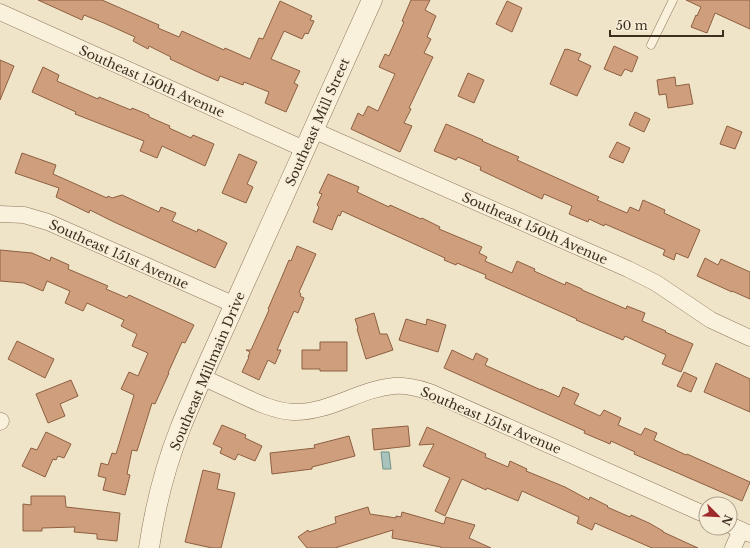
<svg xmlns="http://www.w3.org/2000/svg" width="750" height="548" font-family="'Libre Baskerville',serif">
  <rect width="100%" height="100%" fill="#f0e4c8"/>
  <polygon fill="#a9c4bc" stroke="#6f938a" points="381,452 389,452 391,469 383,469"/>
  <g fill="#cf9f7d" stroke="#8d5f41">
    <polygon points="38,0 102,0 159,25 158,28 179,37 182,31 224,50 225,48 250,59 259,38 263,39 280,1 312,16 310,20 314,21 308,34 305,33 302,39 284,31 271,59 300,71 294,83 298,85 286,112 265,103 269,92 244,82 243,85 220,76 218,81 202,74 170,59 171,57 149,46 148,49 133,41 135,37 104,23 84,15 82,20"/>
    <polygon points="411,0 430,0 425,10 436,16 427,37 431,39 424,53 433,57 409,108 411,109 404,123 412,126 400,152 351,129 358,113 363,116 368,106 378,111 395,74 379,67 385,54 389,56 404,22 402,21"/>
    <polygon points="686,0 750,0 750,29 715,13 707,33 691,27 696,15 697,16 701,7"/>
    <polygon points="507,1 522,8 512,32 496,24"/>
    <polygon points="614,46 638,57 632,72 625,69 621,76 604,69"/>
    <polygon points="565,49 567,50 567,49 581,54 578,60 591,66 577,96 550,84"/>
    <polygon points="0,60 14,66 0,100"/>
    <polygon points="43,67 59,75 57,81 98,99 99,97 131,110 132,108 149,115 149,117 170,126 169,128 191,138 193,135 214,144 205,166 162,146 157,158 140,151 144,141 75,114 76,112 32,92"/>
    <polygon points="468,73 484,80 474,103 458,96"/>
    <polygon points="675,77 676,86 689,84 693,104 668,108 666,94 659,95 657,80"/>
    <polygon points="635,112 650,119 644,132 629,125"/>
    <polygon points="446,124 483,140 482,141 519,157 517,160 599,197 597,200 627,213 630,207 639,211 643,200 665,210 664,213 700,230 688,258 676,253 674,260 663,255 665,250 605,224 604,226 589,219 588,222 569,214 572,206 544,194 542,199 480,170 481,167 458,157 456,160 434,151"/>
    <polygon points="727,126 742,132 735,149 720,144"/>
    <polygon points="617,142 630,148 623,163 609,157"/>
    <polygon points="22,153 56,165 53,174 107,198 108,196 112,198 122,195 159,212 161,207 176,213 172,221 197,232 198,229 227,243 215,268 114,222 90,210 89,213 56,197 59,188 15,173"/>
    <polygon points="239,154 257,162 247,184 253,187 246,203 222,193"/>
    <polygon points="328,174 359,187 357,192 389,207 390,205 421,219 422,218 440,227 439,229 482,247 479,253 487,257 485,261 512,273 517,261 535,269 534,271 565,285 566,282 582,289 582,290 626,309 627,306 645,313 642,321 666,331 665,332 693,344 681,372 662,364 666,355 625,336 623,340 576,320 577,319 485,278 486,275 457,263 456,265 444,260 445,258 342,211 340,216 338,215 332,230 313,222 319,207 317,205 322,194 319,193"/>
    <polygon points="297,246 316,254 299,292 301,294 300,296 304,298 298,313 294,311 277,350 281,350 275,364 268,360 259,380 242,372 249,357 248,357 250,352 246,350 251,350 269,310 268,309 281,279 289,260 291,261"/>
    <polygon points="0,250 32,253 50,261 51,257 69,265 68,269 108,286 106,289 127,298 129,295 194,325 185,343 182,342 168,373 169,373 155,404 152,403 137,451 132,450 127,474 130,475 125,495 103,490 106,478 98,476 101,463 108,465 112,453 116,454 134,395 121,389 129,372 138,376 148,353 132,346 137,334 121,326 124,320 87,303 83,311 65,303 70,291 47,281 43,291 24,283 0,281"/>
    <polygon points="705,258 718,265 721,259 750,272 750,299 732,291 732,292 697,276"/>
    <polygon points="374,313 380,334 387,334 393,350 366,359 357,329 358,328 355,319"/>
    <polygon points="406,319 426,325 427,319 446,325 438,352 399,340"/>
    <polygon points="17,341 54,359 45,378 8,359"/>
    <polygon points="320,342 347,342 347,371 320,371 320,369 302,369 302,350 320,350"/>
    <polygon points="452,350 473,360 476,353 488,359 485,365 487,366 541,390 541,389 559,397 563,387 579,394 574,404 600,416 604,410 621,418 618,425 641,435 645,428 657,433 654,440 686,455 687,454 750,482 742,501 634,454 635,452 611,441 610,444 584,433 585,431 444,368"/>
    <polygon points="716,363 750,379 750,412 704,392"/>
    <polygon points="684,372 697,378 691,392 677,386"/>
    <polygon points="71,380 78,396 60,404 65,416 48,423 36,394"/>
    <polygon points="222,425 246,435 245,438 262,446 255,461 238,454 235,460 220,453 222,448 213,444"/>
    <polygon points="408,426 410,446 374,450 372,429"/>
    <polygon points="427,427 486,454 485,457 508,467 510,461 527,469 526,471 565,487 589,500 590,497 608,506 607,507 630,517 631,515 649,523 663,531 663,532 698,548 652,548 595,523 592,530 577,523 579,517 522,491 518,501 487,488 486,490 462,479 445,516 435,511 450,478 423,466 434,444 419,445"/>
    <polygon points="46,432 71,444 64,458 58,456 56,460 53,459 45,477 22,466 31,448 37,450"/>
    <polygon points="349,436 355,456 312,467 312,469 272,474 270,453 315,448 314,445"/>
    <polygon points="203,470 220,474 217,489 235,493 221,548 212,548 185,542"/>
    <polygon points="31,496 65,496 66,507 120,513 117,541 97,539 97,534 74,532 75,527 42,528 42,531 23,531 23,504 31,505"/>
    <polygon points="368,507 370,514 396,518 396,516 401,517 402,512 444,524 446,517 475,525 469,538 491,548 441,548 441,547 392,538 393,530 335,548 307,548 298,537 308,530 309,532 336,523 335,517"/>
  </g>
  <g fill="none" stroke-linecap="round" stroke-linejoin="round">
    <g stroke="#8d765c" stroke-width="9">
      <polyline id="service" points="651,45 673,0"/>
    </g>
    <g stroke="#8d765c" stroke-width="17">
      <g id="minor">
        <polyline points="0,12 304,149"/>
        <polyline points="313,130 628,269 656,283 711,320 750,338"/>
        <polyline points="0,214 24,215 48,222 235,305"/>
        <path d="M 202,377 C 215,383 228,389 241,395 C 258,403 275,411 293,412 C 330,413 359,389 394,386 C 406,385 418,388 430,392 L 706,515"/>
        <polyline points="0,422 1,421"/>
        <polyline points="730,525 750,534"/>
        <polyline points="733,548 741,530"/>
      </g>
    </g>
    <g stroke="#8d765c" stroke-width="21">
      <path id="tertiary" d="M 149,548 C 155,507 165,467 180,429 C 187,411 195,394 202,377 L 372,0"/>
    </g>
    <use href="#service" stroke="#faf1dc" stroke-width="8"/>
    <use href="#minor" stroke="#faf1dc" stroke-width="16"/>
    <use href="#tertiary" stroke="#faf1dc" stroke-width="20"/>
  </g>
  <g text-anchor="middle" stroke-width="3.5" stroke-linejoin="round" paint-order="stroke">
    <g font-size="13" fill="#3d2e20" stroke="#f7eed8">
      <text transform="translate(152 81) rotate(24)" y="5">Southeast 150th Avenue</text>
      <text transform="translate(317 122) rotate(-66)" y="5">Southeast Mill Street</text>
      <text transform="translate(535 228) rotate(24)" y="5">Southeast 150th Avenue</text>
      <text transform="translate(119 254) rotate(24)" y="5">Southeast 151st Avenue</text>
      <text transform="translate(207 371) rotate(-67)" y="5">Southeast Millmain Drive</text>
      <text transform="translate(491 420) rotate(23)" y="5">Southeast 151st Avenue</text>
    </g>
  </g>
  <g transform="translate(718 516) rotate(114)"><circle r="19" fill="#f7eed8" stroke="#ada18e"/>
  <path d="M0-3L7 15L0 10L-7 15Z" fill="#9e2a2b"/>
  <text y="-6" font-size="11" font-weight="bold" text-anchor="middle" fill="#3d2e20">N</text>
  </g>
  <path d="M610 30v6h113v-6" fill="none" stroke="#3d2e20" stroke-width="2"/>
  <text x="616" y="30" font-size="12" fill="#3d2e20" stroke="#f7eed8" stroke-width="3" paint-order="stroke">50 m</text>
</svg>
